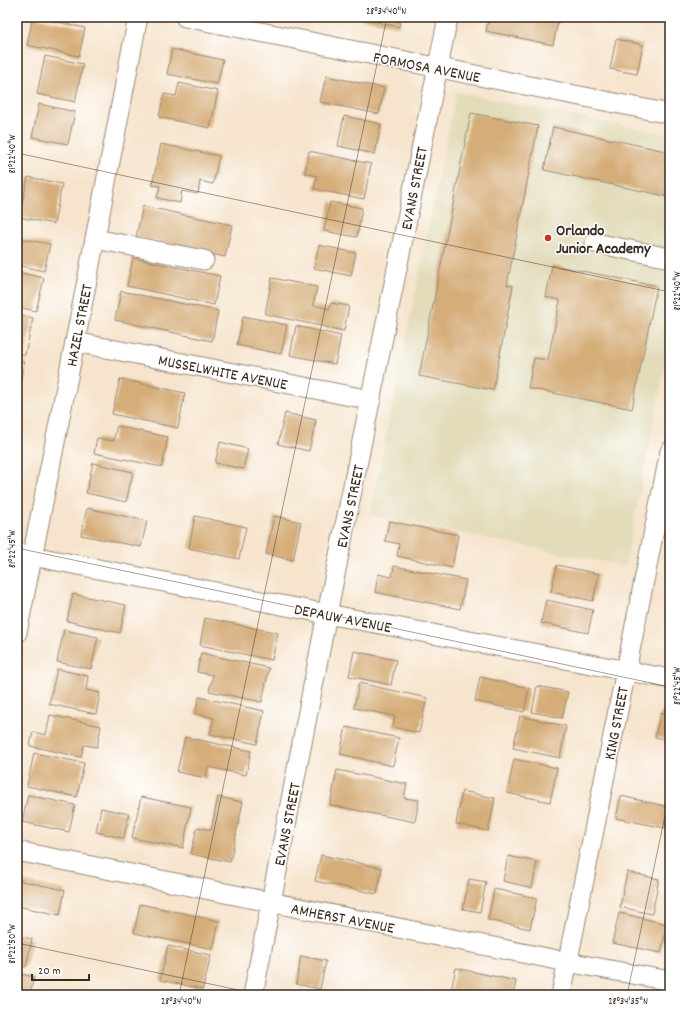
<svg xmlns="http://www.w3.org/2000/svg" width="687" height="1012" font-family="Dekko,sans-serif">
  <rect width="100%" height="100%" fill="#fff"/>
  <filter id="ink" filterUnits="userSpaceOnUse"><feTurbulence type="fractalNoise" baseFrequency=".025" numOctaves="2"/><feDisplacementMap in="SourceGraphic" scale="8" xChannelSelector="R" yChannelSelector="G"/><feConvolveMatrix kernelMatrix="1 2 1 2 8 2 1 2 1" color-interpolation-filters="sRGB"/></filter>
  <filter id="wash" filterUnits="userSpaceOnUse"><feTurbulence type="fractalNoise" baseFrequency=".012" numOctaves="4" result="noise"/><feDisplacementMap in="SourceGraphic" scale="16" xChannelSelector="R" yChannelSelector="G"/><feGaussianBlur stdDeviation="0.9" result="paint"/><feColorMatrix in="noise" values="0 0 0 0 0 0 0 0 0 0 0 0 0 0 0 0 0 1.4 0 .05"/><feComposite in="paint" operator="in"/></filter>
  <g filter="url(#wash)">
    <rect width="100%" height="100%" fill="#f6e4cc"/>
    <polygon fill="#e3dcba" points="456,92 670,135 670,341 625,566 370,515"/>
    <g id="blocks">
      <g fill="#d5ad79">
        <polygon points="33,17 85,28 79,56 27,45"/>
        <polygon points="356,17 401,17 399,27"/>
        <polygon points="489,17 559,17 553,45 486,31"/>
        <polygon points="616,39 643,45 637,74 610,69"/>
        <polygon points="172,49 223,60 217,84 167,74"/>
        <polygon points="45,56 83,64 75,102 37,94"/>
        <polygon points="326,76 384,88 379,114 320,102"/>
        <polygon points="179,83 218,91 210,128 159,117 164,94 176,96"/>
        <polygon points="39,104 75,112 68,144 32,137"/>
        <polygon points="471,113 538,126 507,285 513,286 493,390 419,376"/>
        <polygon points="344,116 381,124 375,154 338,146"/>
        <polygon points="553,127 670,152 670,197 544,170"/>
        <polygon points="161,144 219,156 213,184 200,181 198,194 182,191 180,203 157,198 160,186 152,185"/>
        <polygon points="309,151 371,164 364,199 314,189 317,176 305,173"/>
        <polygon points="28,177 62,184 54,224 19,217"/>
        <polygon points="330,202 362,208 357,237 324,231"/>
        <polygon points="143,206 232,225 225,257 136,237"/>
        <polygon points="17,238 50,244 44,271 17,265"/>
        <polygon points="319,245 356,253 351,276 314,268"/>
        <polygon points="133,258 220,276 214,305 127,286"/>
        <polygon points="552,265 657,286 632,409 528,388 534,358 548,360 560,300 546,297"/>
        <polygon points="17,272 44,278 36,311 17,307"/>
        <polygon points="272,278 317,287 313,305 329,309 331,303 349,306 344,331 265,314"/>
        <polygon points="121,291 218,311 212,341 115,320"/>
        <polygon points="17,315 33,318 25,355 17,353"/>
        <polygon points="243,316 287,325 281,354 237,345"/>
        <polygon points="296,326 341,336 335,364 290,355"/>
        <polygon points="17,361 24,362 18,395 17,394"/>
        <polygon points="120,379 185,393 178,428 112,414"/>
        <polygon points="285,413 316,420 309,451 278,444"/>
        <polygon points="117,426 168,437 162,467 94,453 97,438 113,441"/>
        <polygon points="220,442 248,449 243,469 215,463"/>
        <polygon points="93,463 133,472 126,502 86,493"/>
        <polygon points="87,508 147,521 141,547 81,535"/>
        <polygon points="195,516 246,527 239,559 189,548"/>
        <polygon points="274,516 301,522 293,560 266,554"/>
        <polygon points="389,521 458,535 452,568 397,556 399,544 385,541"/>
        <polygon points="557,565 599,574 593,601 551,592"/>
        <polygon points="394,566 466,580 460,609 375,592 378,574 392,577"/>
        <polygon points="73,594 126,605 120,633 67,621"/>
        <polygon points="546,600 593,610 588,633 541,623"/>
        <polygon points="205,618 278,633 272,660 200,645"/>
        <polygon points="64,630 98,637 91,669 57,662"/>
        <polygon points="354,651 396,660 391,685 349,676"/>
        <polygon points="201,653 269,668 262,702 209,691 213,675 197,672"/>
        <polygon points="57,669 88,676 86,690 100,693 96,714 49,704"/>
        <polygon points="480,677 529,688 524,712 475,701"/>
        <polygon points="359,683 427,698 419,733 393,727 395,716 354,708"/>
        <polygon points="537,686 568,692 562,718 532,712"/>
        <polygon points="199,697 264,711 257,744 210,734 214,718 195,714"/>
        <polygon points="661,712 670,714 670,740 655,737"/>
        <polygon points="50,715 101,726 97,747 84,745 81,757 30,746 33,732 46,735"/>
        <polygon points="520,716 566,726 560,758 513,748"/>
        <polygon points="346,727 399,738 393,766 340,754"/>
        <polygon points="185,737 251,751 246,775 208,767 206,778 177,772"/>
        <polygon points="34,753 84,763 77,797 27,786"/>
        <polygon points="514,759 557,768 550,802 507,793"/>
        <polygon points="337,770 407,784 404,798 419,800 415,822 330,805"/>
        <polygon points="462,791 495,798 488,831 456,824"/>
        <polygon points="28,795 75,805 69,832 22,822"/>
        <polygon points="621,796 669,807 665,828 616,818"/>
        <polygon points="141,797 191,807 183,848 132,838"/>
        <polygon points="218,797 243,802 230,862 191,854 197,827 211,830"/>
        <polygon points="101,808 129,814 124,838 96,832"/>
        <polygon points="321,855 382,868 377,894 315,881"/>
        <polygon points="508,856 537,862 532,888 503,881"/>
        <polygon points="627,872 659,879 652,914 620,907"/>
        <polygon points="469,879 486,882 480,912 463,909"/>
        <polygon points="17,880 65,890 60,915 17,906"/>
        <polygon points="494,889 537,898 530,929 488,920"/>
        <polygon points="140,904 219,921 213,949 134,933"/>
        <polygon points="619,913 667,924 661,953 612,943"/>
        <polygon points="17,936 32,939 26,967 17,965"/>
        <polygon points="168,946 211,955 203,989 160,980"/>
        <polygon points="301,956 326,961 320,989 296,984"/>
        <polygon points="456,968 516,981 513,995 450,995"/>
        <polygon points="17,973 34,977 30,995 17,995"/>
      </g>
    </g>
  </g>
  <g filter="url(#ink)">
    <use href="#blocks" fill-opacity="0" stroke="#988775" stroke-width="1"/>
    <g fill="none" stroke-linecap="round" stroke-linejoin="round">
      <g stroke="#988775" stroke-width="21">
        <g id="minor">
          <polyline points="185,17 670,114"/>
          <polyline points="95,239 204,260"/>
          <polyline points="595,243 670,258"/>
          <polyline points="75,342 371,400"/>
          <polyline points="17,553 327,614 670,679"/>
          <polyline points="17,633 75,342 138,17"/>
          <polyline points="17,851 567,962 670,981"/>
          <polyline points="253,995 327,614 448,17"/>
          <polyline points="561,995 670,451"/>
        </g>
      </g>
      <use href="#minor" stroke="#fff" stroke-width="19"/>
    </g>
  </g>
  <path fill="none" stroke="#3b2a1e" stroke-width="1" stroke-opacity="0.45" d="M 17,153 L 670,292M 17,548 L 670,687M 17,943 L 262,995M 179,995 L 387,17M 627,995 L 670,792"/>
  <circle fill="#c8321e" stroke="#fff" stroke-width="1.5" cx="548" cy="238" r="4"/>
  <g text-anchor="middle" stroke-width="3" stroke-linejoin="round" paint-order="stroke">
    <g font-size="16" fill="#3b2a1e" stroke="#fff">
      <text transform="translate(427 66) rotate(11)" y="6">FORMOSA AVENUE</text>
      <text transform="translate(413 188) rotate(-79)" y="6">EVANS STREET</text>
      <text transform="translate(78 325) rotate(-79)" y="6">HAZEL STREET</text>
      <text transform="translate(223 371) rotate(11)" y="6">MUSSELWHITE AVENUE</text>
      <text transform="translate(349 506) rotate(-78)" y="6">EVANS STREET</text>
      <text transform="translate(343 617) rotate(11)" y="6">DEPAUW AVENUE</text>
      <text transform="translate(615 723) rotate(-79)" y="6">KING STREET</text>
      <text transform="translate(286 824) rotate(-79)" y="6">EVANS STREET</text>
      <text transform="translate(343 917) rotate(11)" y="6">AMHERST AVENUE</text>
    </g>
    <g font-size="16" font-weight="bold" fill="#3b2a1e" stroke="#fff" text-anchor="start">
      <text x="556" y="235">Orlando<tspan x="556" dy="18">Junior Academy</tspan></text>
    </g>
  </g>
  <rect width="687" height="1012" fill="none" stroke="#fff" stroke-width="44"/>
  <path d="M32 974v6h57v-6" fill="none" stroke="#3b2a1e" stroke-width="2"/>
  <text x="38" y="974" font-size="12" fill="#3b2a1e" stroke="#ffffff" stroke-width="3" paint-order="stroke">20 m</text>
  <rect x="22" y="22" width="643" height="968" fill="none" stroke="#3b2a1e" stroke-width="1.5"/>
  <g font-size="10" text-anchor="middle" fill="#3b2a1e">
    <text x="386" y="14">28°34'40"N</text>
    <text transform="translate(11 154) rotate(-90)" y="4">81°22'40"W</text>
    <text transform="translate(676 291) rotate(-90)" y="4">81°22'40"W</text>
    <text transform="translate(11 549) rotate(-90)" y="4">81°22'45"W</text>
    <text transform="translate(676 686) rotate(-90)" y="4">81°22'45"W</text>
    <text transform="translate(11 944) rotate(-90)" y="4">81°22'50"W</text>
    <text x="181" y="1004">28°34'40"N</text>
    <text x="628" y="1004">28°34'35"N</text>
  </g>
</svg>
